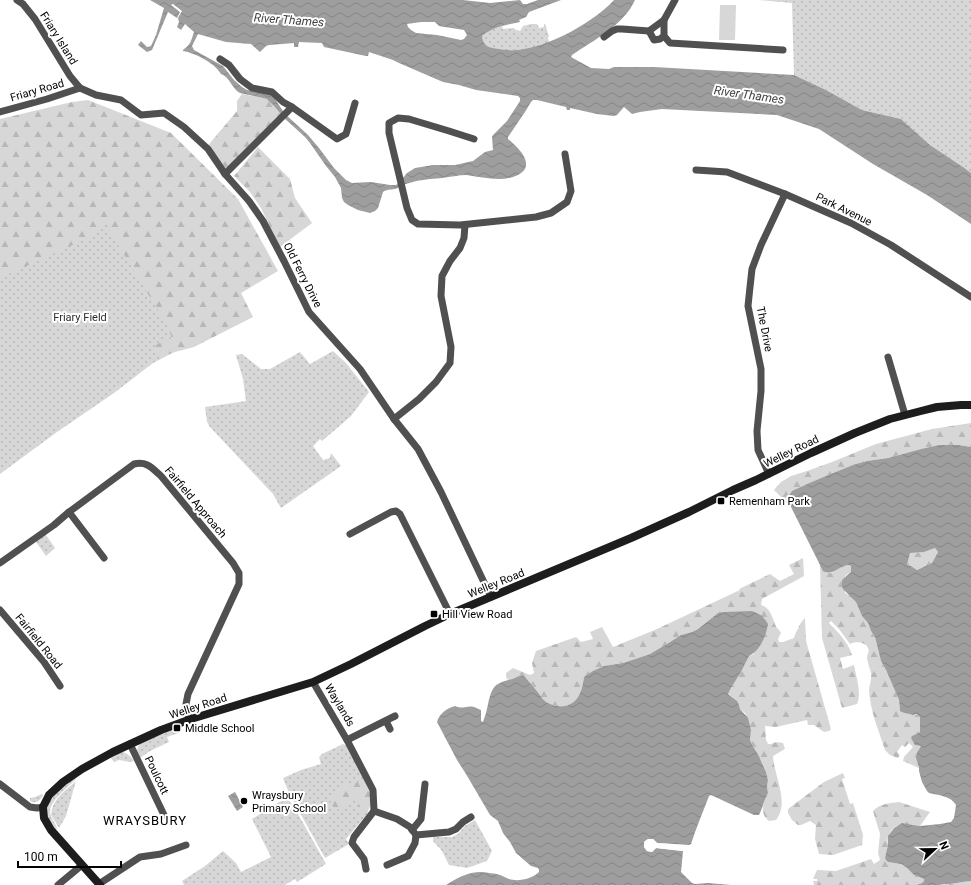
<svg xmlns="http://www.w3.org/2000/svg" width="971" height="885" font-family="Roboto,sans-serif">
  <defs>
    <pattern id="grass-dots" width="8" height="8" patternUnits="userSpaceOnUse"><rect width="8" height="8" fill="#d7d7d7"/><path d="M2 2h.1M6 6h.1" fill="none" stroke="#b7b7b7" stroke-width="1.8" stroke-linecap="round"/></pattern>
    <pattern id="forest-firs" width="22" height="20" patternUnits="userSpaceOnUse"><rect width="22" height="20" fill="#d7d7d7"/><path d="M5 1l3.5 6h-7zM16 11l3.5 6h-7z" fill="#b7b7b7"/></pattern>
    <pattern id="water-waves" width="16" height="10" patternUnits="userSpaceOnUse"><rect width="16" height="10" fill="#9e9e9e"/><path d="M0 5q4-4 8 0t8 0" fill="none" stroke="#868686"/></pattern>
  </defs>
  <rect width="100%" height="100%" fill="#fff"/>
  <g fill="url(#grass-dots)">
    <polygon points="758,0 971,0 971,173 963,167 930,145 901,119 862,110 826,90 794,75 792,3"/>
    <path d="M 531,24 L 537,24 L 539,28 L 544,27 L 544,24 L 545,24 L 549,36 L 548,38 L 549,42 C 540,45 531,49 522,50 C 513,51 492,50 485,45 C 482,43 482,39 482,36 L 488,31 L 502,26 L 503,29 L 514,28 L 516,30 L 520,31 L 523,26 Z"/>
    <polygon points="112,210 188,345 153,363 114,393 57,432 0,474 0,264"/>
    <polygon points="333,351 346,363 369,392 351,416 322,441 320,439 313,446 323,460 330,458 331,453 341,466 281,508 273,494 210,427 207,422 205,407 246,401 243,379 236,355 242,354 261,369 270,369 300,352 310,364"/>
    <polygon points="44,532 55,548 46,556 34,539"/>
    <polygon points="180,727 181,732 167,737 169,742 150,751 140,758 137,750 140,743"/>
    <polygon points="343,744 347,746 370,791 370,806 367,814 346,839 349,844 325,858 289,793 283,778 301,770 321,764 319,757 322,754"/>
    <path d="M 123,752 C 128,754 131,756 134,761 L 130,762 L 119,760 L 114,762 L 111,758 L 112,756 L 118,753 Z"/>
    <path d="M 75,778 L 76,779 C 68,787 51,800 50,811 C 50,817 55,823 57,828 L 56,830 C 54,826 51,823 49,819 C 41,800 63,788 75,778 Z"/>
    <path d="M 76,781 L 66,816 L 59,828 L 51,815 C 53,798 64,792 76,781 Z"/>
    <path d="M 42,794 L 43,796 C 39,801 36,804 30,801 L 30,798 L 35,797 Z"/>
    <polygon points="288,800 293,805 326,864 297,882 295,879 285,885 184,885 182,881 205,866 223,851 236,863 241,872 271,857 252,819 279,802"/>
    <polygon points="475,820 492,851 487,861 467,868 449,865 442,851 433,841 433,837 452,837 458,834 465,826"/>
  </g>
  <g fill="url(#forest-firs)">
    <polygon points="242,94 268,99 281,115 235,167 235,169 229,173 205,149 237,111 237,101"/>
    <polygon points="88,100 171,133 238,199 278,271 241,293 253,317 194,347 156,357 155,345 172,338 166,323 110,232 107,220 90,237 0,278 0,119 72,102"/>
    <polygon points="258,147 290,179 295,198 312,223 280,247 261,208 250,192 234,176"/>
    <polygon points="971,423 971,447 959,445 939,445 921,449 888,458 867,461 814,481 789,496 791,507 774,490 781,482 791,476 807,471 832,462 876,444 932,429"/>
    <polygon points="935,548 938,552 932,563 917,570 911,566 907,565 910,553 923,552"/>
    <path d="M 803,558 L 804,576 L 762,599 L 761,605 C 772,608 772,620 777,628 C 779,630 780,631 781,633 L 778,639 L 779,642 L 783,642 L 794,638 C 795,634 796,632 798,629 C 800,624 801,622 805,618 L 806,641 L 831,729 L 829,731 L 824,732 L 814,725 L 808,725 L 807,720 L 776,727 L 765,726 L 766,740 L 768,744 L 771,744 L 776,742 L 783,743 L 785,749 L 773,756 C 774,776 790,803 776,820 L 769,821 C 759,813 763,803 768,793 L 767,786 L 768,780 L 766,772 L 761,761 L 759,756 L 754,748 L 750,740 L 751,730 L 745,713 L 740,709 L 739,705 L 728,694 L 731,688 L 741,672 L 749,656 L 754,654 L 718,613 L 698,629 L 692,632 L 681,635 L 670,642 L 650,654 L 623,663 L 604,666 L 584,677 C 583,683 582,690 579,695 C 573,708 557,709 546,702 C 542,699 540,694 536,690 C 533,686 529,682 526,678 L 517,677 L 508,680 L 506,677 L 506,673 L 513,668 L 530,675 L 534,673 L 532,663 L 536,651 L 576,637 L 581,642 L 593,639 L 590,632 L 602,627 L 613,647 L 657,629 L 740,590 L 739,589 L 770,574 L 780,581 L 794,574 L 789,565 Z"/>
    <path d="M 820,564 C 830,584 835,565 849,565 L 851,566 L 851,572 L 845,576 L 845,593 L 852,597 L 856,602 L 862,616 L 868,623 L 871,631 L 875,637 L 881,661 L 886,670 L 899,700 L 900,711 C 907,715 915,712 920,717 L 920,732 L 912,736 L 916,745 L 921,746 C 917,758 915,755 919,768 L 903,761 L 904,757 L 913,747 L 909,743 L 905,747 L 902,745 L 897,752 L 900,755 L 898,758 L 890,755 L 885,750 C 879,731 870,711 869,690 C 869,686 871,683 871,678 C 872,671 867,663 867,657 C 867,654 870,652 868,648 C 866,642 855,641 850,644 L 839,629 L 831,621 L 829,623 C 838,632 848,642 852,655 L 840,658 L 843,669 L 854,665 C 856,676 862,694 857,704 L 842,708 L 822,638 Z"/>
    <polygon points="843,773 845,778 842,779 850,804 853,803 863,835 862,845 833,855 819,854 815,839 816,825 810,821 801,825 798,825 792,820 788,813 788,809 824,782"/>
    <path d="M 365,781 C 371,794 372,799 367,812 L 360,812 L 358,801 L 354,799 L 347,807 L 336,810 L 330,803 L 340,785 Z"/>
    <path d="M 899,802 L 930,812 L 920,826 C 907,823 892,821 888,838 C 887,842 888,841 888,845 C 888,849 886,854 885,858 L 889,862 L 901,864 L 905,866 L 914,875 L 924,879 L 924,881 C 921,885 916,885 911,885 L 814,885 L 813,881 L 817,881 L 817,879 L 813,879 L 817,870 L 836,871 L 871,859 L 874,864 L 880,860 L 878,853 L 880,834 L 873,811 C 879,804 890,803 899,802 Z"/>
    <polygon points="966,881 971,881 971,885 939,885 942,884 956,883"/>
  </g>
  <polygon fill="#d7d7d7" points="720,5 736,5 735,40 719,40"/>
  <g fill="url(#water-waves)" fill-rule="evenodd">
    <path d="M 150,0 L 463,0 L 490,3 L 520,0 L 523,4 L 527,4 L 538,0 L 561,0 L 529,12 L 526,17 L 519,20 L 520,22 C 506,25 493,27 482,36 C 483,47 490,48 499,49 C 507,50 516,51 524,49 C 552,45 595,21 614,0 L 635,0 C 624,25 594,40 572,55 L 571,57 L 591,68 L 609,69 L 614,67 L 654,67 L 794,75 L 826,90 L 862,110 L 901,119 L 930,145 L 963,167 L 971,173 L 971,224 L 927,195 L 873,164 L 819,129 L 777,115 L 662,109 L 640,112 L 632,114 L 624,107 L 617,115 L 614,116 L 597,114 L 570,108 L 570,110 L 567,110 L 566,107 L 537,100 L 533,100 L 531,102 L 525,112 L 508,137 L 508,139 C 518,147 537,165 518,175 C 502,183 483,177 466,175 C 459,175 450,177 442,178 C 430,179 417,180 406,184 C 402,185 399,188 395,189 C 390,190 387,189 383,192 L 378,208 L 375,211 L 370,213 L 358,210 L 348,205 L 344,202 L 342,198 L 341,188 L 335,177 L 326,166 L 310,143 L 305,137 L 283,117 L 274,106 L 267,99 L 240,93 C 232,89 230,77 221,74 C 215,63 195,53 183,51 L 183,50 C 191,44 191,41 194,32 L 185,24 L 181,30 L 177,27 L 179,22 L 178,18 L 182,11 L 173,4 L 171,5 L 180,12 L 177,18 L 168,12 L 152,50 L 147,52 L 138,45 L 141,41 L 147,47 L 151,46 L 156,35 L 164,8 ZM 421,22 L 435,22 L 439,26 L 464,30 L 467,35 L 464,39 L 461,40 L 437,35 L 416,33 L 411,30 L 408,27 L 407,24 ZM 198,34 L 226,42 L 251,44 L 260,52 L 266,46 L 269,45 L 294,43 L 294,47 L 298,47 L 299,42 L 322,43 L 324,47 L 366,56 L 368,56 L 369,52 L 393,60 L 399,63 L 443,82 L 459,85 L 476,90 L 518,96 L 520,98 L 520,101 L 507,121 L 493,135 L 492,137 L 493,150 L 485,152 L 473,161 L 455,165 L 433,165 L 415,168 L 407,173 L 402,179 L 396,185 L 390,185 L 371,182 L 352,183 L 346,180 L 334,168 L 319,148 L 308,135 L 285,114 L 275,99 L 270,94 L 247,90 L 242,87 L 234,80 L 223,66 L 194,50 L 192,46 Z"/>
    <path d="M 939,445 L 959,445 L 971,447 L 971,881 C 966,881 962,882 957,883 C 951,884 945,883 939,885 L 911,885 C 916,885 921,885 924,881 L 924,879 L 914,875 L 905,866 L 901,864 L 888,862 L 886,860 L 885,858 L 888,845 L 888,836 L 894,828 L 902,823 L 920,826 L 940,824 L 951,822 L 954,818 L 956,805 C 951,796 938,795 929,793 L 927,791 L 922,782 L 919,771 L 919,768 L 916,758 L 917,753 L 921,746 L 915,745 L 911,738 L 912,736 L 920,732 L 920,717 L 916,714 L 913,715 C 909,713 904,714 900,711 L 899,700 L 886,670 L 881,661 L 875,637 L 871,631 L 868,623 L 862,616 L 856,602 L 843,589 L 842,586 L 842,580 L 851,572 L 851,566 L 849,565 C 839,565 833,577 823,571 L 791,507 L 789,496 L 792,491 L 814,481 L 853,465 L 867,461 L 888,458 L 921,449 ZM 935,548 L 938,552 L 932,563 L 917,570 L 911,566 L 907,565 L 910,553 L 924,552 Z"/>
    <path d="M 752,611 C 760,614 764,617 768,624 C 766,636 760,651 749,656 L 741,672 L 731,688 L 728,694 L 730,696 L 737,701 L 739,705 L 740,709 L 748,718 L 751,730 L 750,740 L 754,748 L 759,756 L 761,761 L 766,772 L 768,780 L 767,786 L 768,793 C 764,800 763,807 759,815 L 754,815 L 711,795 L 709,796 C 703,812 696,828 691,844 L 689,845 L 657,843 L 653,839 L 648,839 L 644,842 L 644,847 L 647,851 L 652,852 L 656,848 L 683,851 L 681,872 L 692,883 L 695,884 L 708,883 L 731,885 L 446,885 C 457,878 468,872 481,872 C 488,873 494,873 500,875 C 503,876 506,878 509,879 C 518,882 532,879 539,872 L 539,870 L 538,868 L 531,866 L 516,853 L 510,842 L 503,833 L 498,821 L 490,815 L 483,803 L 466,774 L 457,760 L 437,722 C 439,714 447,708 455,706 C 464,710 466,705 474,707 C 475,707 480,710 481,710 L 481,721 L 483,722 C 484,719 485,716 486,713 C 489,704 489,687 500,683 C 504,681 508,680 512,679 C 517,677 522,674 526,678 C 529,682 533,686 536,690 C 540,694 542,699 546,702 C 557,709 573,708 579,695 C 582,690 583,683 584,677 L 593,671 L 604,666 L 623,663 L 650,654 L 670,642 L 681,635 L 692,632 L 698,629 L 718,613 L 725,612 Z"/>
    <polygon points="235,792 243,807 237,811 228,796"/>
  </g>
  <polygon fill="#fff" points="648,839 653,839 657,843 683,845 683,847 656,845 652,841 649,841 646,843 646,846 648,849 651,850 656,846 683,849 683,851 656,848 652,852 647,851 644,847 644,842"/>
  <g fill="none" stroke-linecap="round" stroke-linejoin="round">
    <g stroke="#505050" stroke-width="7">
      <polyline points="17,0 23,4 35,19 70,76 80,88 96,95 121,100 141,115 164,113 184,127 208,149 225,174 249,201 263,221 284,261 309,312 360,369 394,419 418,449 441,492 491,597"/>
      <polyline points="675,0 664,20 664,36 670,43 783,50"/>
      <polyline points="649,31 654,40 660,39 664,36"/>
      <polyline points="604,37 612,31 617,29 622,29 649,31 664,20"/>
      <polyline points="220,59 229,65 240,79 252,88 272,92 283,102 292,107 225,174"/>
      <polyline points="292,107 337,139 346,134 355,103"/>
      <polyline points="0,112 47,99 80,88"/>
      <polyline points="474,139 449,131 409,119 398,118 389,123 389,133 407,208 412,220 418,224 460,225 536,217 551,213 567,202 571,191 565,154"/>
      <polyline points="696,170 727,172 785,194 851,223 891,245 971,297"/>
      <polyline points="888,357 905,415"/>
      <polyline points="394,419 419,399 436,382 450,363 451,347 441,296 442,276 450,261 460,248 464,238 465,225"/>
      <polyline points="769,474 758,450 757,431 761,391 761,369 748,306 750,287 752,269 761,245 785,194"/>
      <polyline points="69,512 104,558"/>
      <polyline points="350,534 391,512 396,511 400,514 450,614"/>
      <path d="M 0,563 L 54,525 L 69,512 L 134,464 C 147,461 152,468 161,476 L 233,563 L 239,573 L 239,584 L 188,694 L 186,704 L 189,720"/>
      <polyline points="0,610 44,662 60,686"/>
      <polyline points="313,682 347,740 373,790 374,811 354,837 352,843 364,859 366,869"/>
      <polyline points="386,721 390,729"/>
      <polyline points="347,740 395,716"/>
      <polyline points="130,744 164,815"/>
      <polyline points="0,784 30,807 37,808 43,807"/>
      <polyline points="374,811 397,819 410,827 416,835 449,832 456,829 463,822 471,817"/>
      <polyline points="412,830 421,819 425,784"/>
      <polyline points="387,865 408,856 415,843 416,835"/>
      <polyline points="99,884 140,857 161,854 186,845"/>
      <polyline points="58,885 82,865"/>
    </g>
    <polyline stroke="#1d1d1d" stroke-width="8" points="100,885 51,830 44,818 43,807 49,795 63,782 82,769 113,752 161,730 191,719 313,682 351,664 425,626 450,614 631,538 689,512 733,490 756,480 811,453 855,433 890,419 921,411 937,407 961,405 971,405"/>
  </g>
  <g fill="#000" stroke="#fff" stroke-width="1.5">
    <rect x="717" y="497" width="8" height="8" rx="2"/>
    <rect x="430" y="610" width="8" height="8" rx="2"/>
    <rect x="173" y="724" width="8" height="8" rx="2"/>
    <circle cx="244" cy="801" r="4"/>
  </g>
  <g text-anchor="middle" stroke-width="4" stroke-linejoin="round" paint-order="stroke">
    <g font-size="11" fill="#000" stroke="#fff">
      <text transform="translate(59 38) rotate(58)" y="4">Friary Island</text>
      <text transform="translate(37 90) rotate(-16)" y="4">Friary Road</text>
      <text transform="translate(844 209) rotate(26)" y="4">Park Avenue</text>
      <text transform="translate(303 275) rotate(63)" y="4">Old Ferry Drive</text>
      <text transform="translate(765 329) rotate(79)" y="4">The Drive</text>
      <text transform="translate(791 451) rotate(-26)" y="4">Welley Road</text>
      <text transform="translate(196 502) rotate(50)" y="4">Fairfield Approach</text>
      <text transform="translate(496 583) rotate(-22)" y="4">Welley Road</text>
      <text transform="translate(39 641) rotate(51)" y="4">Fairfield Road</text>
      <text transform="translate(340 705) rotate(59)" y="4">Waylands</text>
      <text transform="translate(198 706) rotate(-18)" y="4">Welley Road</text>
      <text transform="translate(157 775) rotate(64)" y="4">Poulcott</text>
    </g>
    <g font-size="11" fill="#2e2e2e" stroke="#fff">
      <text x="80" y="321">Friary Field</text>
    </g>
    <g font-size="11" fill="#000" stroke="#fff" text-anchor="start">
      <text x="729" y="505">Remenham Park</text>
      <text x="442" y="618">Hill View Road</text>
      <text x="185" y="732">Middle School</text>
      <text x="252" y="799">Wraysbury<tspan x="252" dy="13">Primary School</tspan></text>
    </g>
    <g font-size="12" font-style="italic" fill="#3f3f3f" stroke="#fff">
      <text transform="translate(289 20) rotate(4)" y="4">River Thames</text>
      <text transform="translate(749 95) rotate(8)" y="4">River Thames</text>
    </g>
    <g font-size="13" letter-spacing="1" fill="#000" stroke="#fff">
      <text x="145" y="825">WRAYSBURY</text>
    </g>
  </g>
  <g transform="translate(935 849) rotate(68)" stroke="#ffffff" stroke-width="3" paint-order="stroke">
  <path d="M0-3L7 15L0 10L-7 15Z" fill="#000000"/>
  <text y="-6" font-size="11" font-weight="bold" text-anchor="middle" fill="#000000">N</text>
  </g>
  <path d="M18 861v6h103v-6" fill="none" stroke="#000000" stroke-width="2"/>
  <text x="24" y="861" font-size="12" fill="#000000" stroke="#ffffff" stroke-width="3" paint-order="stroke">100 m</text>
</svg>
